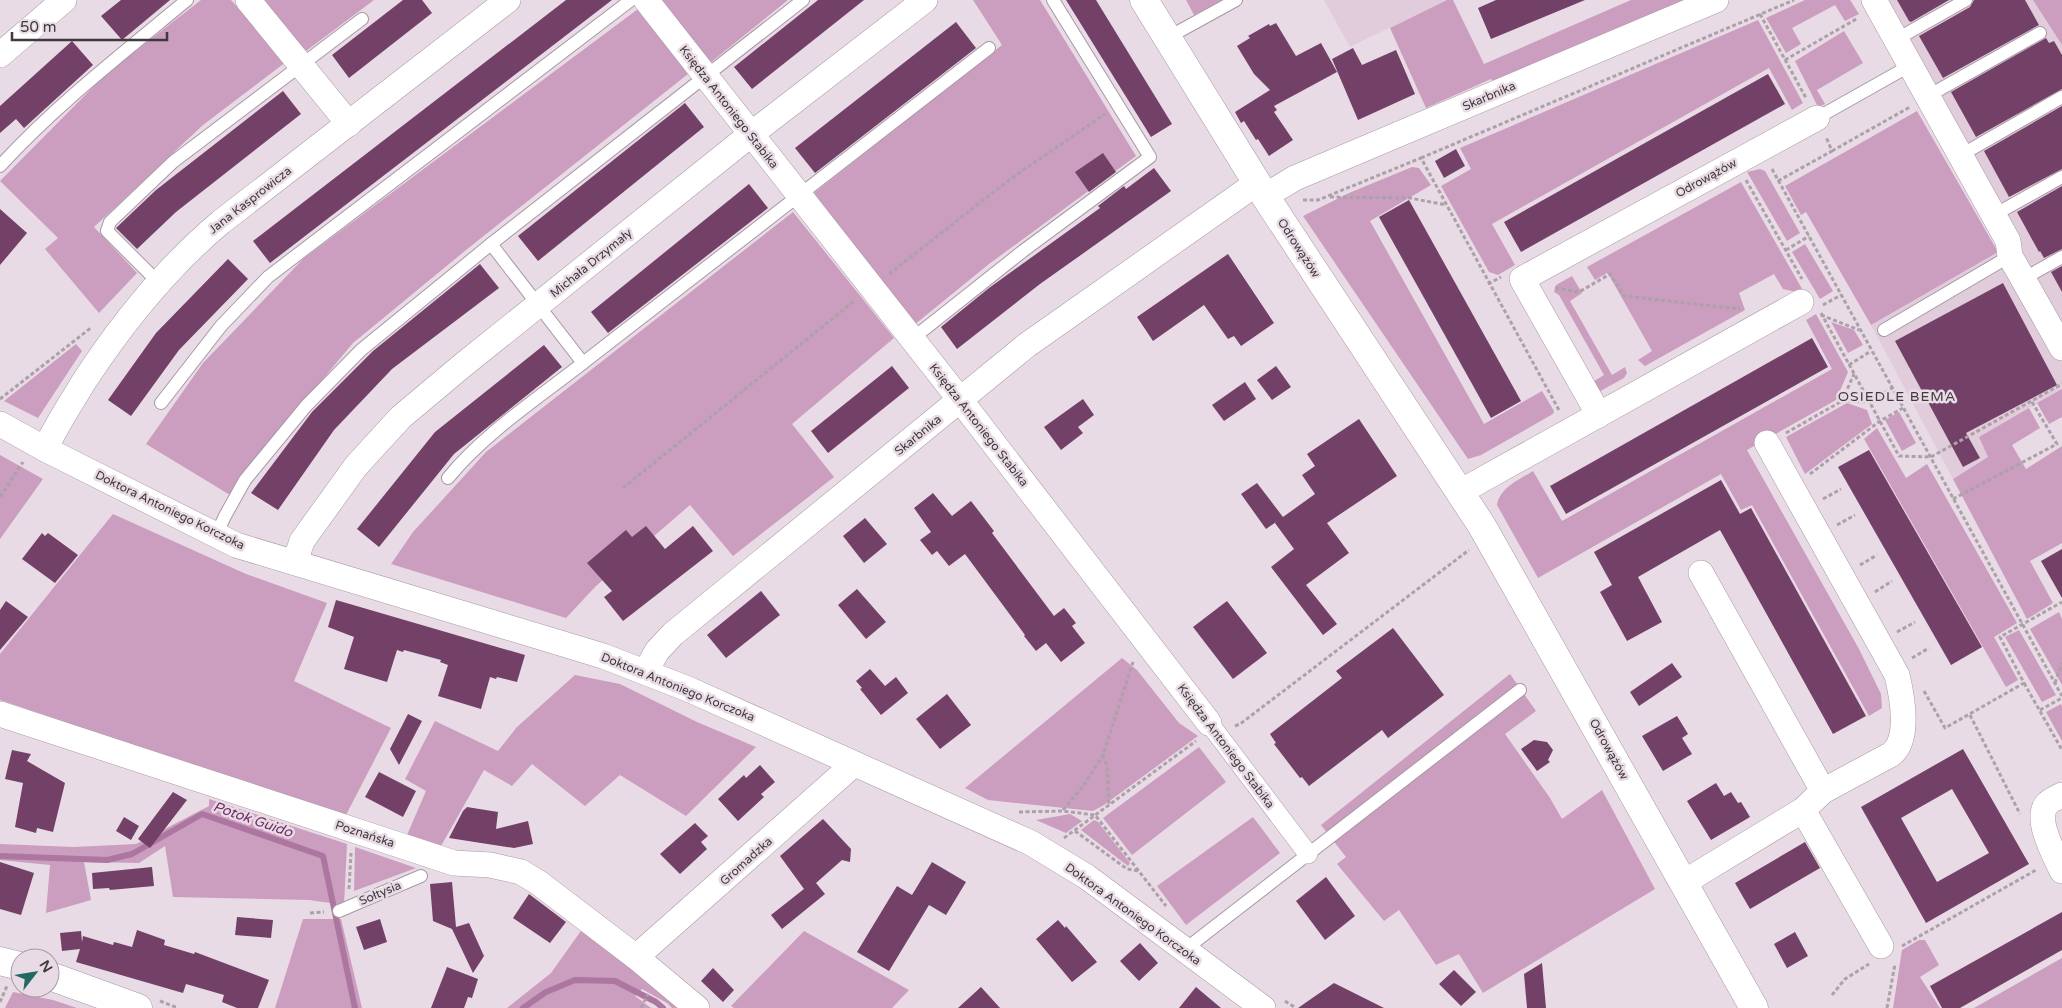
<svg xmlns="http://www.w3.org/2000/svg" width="2062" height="1008" font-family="'Varela Round',sans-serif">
  <rect width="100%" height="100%" fill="#e9dbe5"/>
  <g fill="#e1ccdb">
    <polygon points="1324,0 1447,0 1350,47"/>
    <polygon points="1887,0 2033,0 2062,45 2062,389 1979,437 1988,457 1953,479 1871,325 2017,241"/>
  </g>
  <g fill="#cb9dbf">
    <polygon points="201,0 231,0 286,62 203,125 94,227 137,273 99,313 45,249 58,238 0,181 106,74"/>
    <polygon points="263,0 374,0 306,51"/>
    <polygon points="660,0 788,0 710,63"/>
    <polygon points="973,0 1040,0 1136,156 989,264 914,325 814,193 1002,45"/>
    <polygon points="1186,0 1223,0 1194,15"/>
    <polygon points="1447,0 1453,0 1484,64 1631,0 1688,0 1494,82 1491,79 1426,108 1390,28"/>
    <polygon points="1805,0 1850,0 1859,14 1845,21 1835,5 1792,28 1801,44 1786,53 1766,18"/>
    <polygon points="2033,0 2062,0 2062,45"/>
    <polygon points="638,9 688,74 466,250 353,343 302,404 230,495 146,444 203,363 303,259"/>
    <polygon points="1758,20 1803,103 1792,110 1769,68 1492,224 1515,265 1498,275 1489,272 1441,186 1471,169 1460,148"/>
    <polygon points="1844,31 1863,63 1817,90 1825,104 1818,107 1795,61"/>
    <polygon points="1917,111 1998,252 1871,325 1806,212 1801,215 1785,186"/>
    <polygon points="1412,167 1419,168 1431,185 1370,221 1484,424 1542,391 1554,411 1553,414 1481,455 1468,459 1303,216 1349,193"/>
    <polygon points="1760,169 1765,171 1800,233 1787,241 1747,172"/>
    <polygon points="1741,182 1805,294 1783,289 1774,274 1739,293 1745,310 1645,366 1638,360 1652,351 1610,277 1607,273 1595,280 1587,267"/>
    <polygon points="793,212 894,338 792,424 834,477 733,556 690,505 596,586 566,618 391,564 413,532 486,452"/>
    <polygon points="1805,244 1833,291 1820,299 1792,252"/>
    <polygon points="1572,276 1582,293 1570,301 1612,375 1625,367 1627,373 1624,378 1595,394 1589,384 1604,375 1559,295 1554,292 1556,285"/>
    <path d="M 1816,314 L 1848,372 L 1836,400 L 1747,450 L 1859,649 L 1881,694 L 1882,708 L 1869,716 L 1752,505 L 1741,510 L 1721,474 L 1538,578 L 1497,505 C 1500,487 1519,480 1533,471 L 1562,521 L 1832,369 L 1806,320 Z"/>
    <polygon points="1831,322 1854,330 1863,345 1848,353"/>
    <polygon points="76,344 82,351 38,418 4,401"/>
    <polygon points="2062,389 2062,417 2049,424 2037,403"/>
    <polygon points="1847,403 1867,410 1872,424 1805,474 1786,437"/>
    <polygon points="2029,408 2040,428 2012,445 2026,469 2062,446 2062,543 2030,561 2053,603 2027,619 1953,479 1988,457 1979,437"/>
    <polygon points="1899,412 1916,443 1902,451 1885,420"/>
    <polygon points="1877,428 1906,478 1927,464 2017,623 1994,637 2018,680 2006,687 1864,439"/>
    <polygon points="0,455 43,479 0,539"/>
    <polygon points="113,514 246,574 327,603 294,681 391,728 346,815 235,780 0,700 0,654"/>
    <polygon points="2059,612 2062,619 2062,685 2030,629"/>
    <polygon points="2019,630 2056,695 2042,702 2005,637"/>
    <polygon points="1122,658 1137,670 1179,723 1198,736 1104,805 1093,811 988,800 965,788"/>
    <polygon points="1510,674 1536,711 1505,734 1550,798 1562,819 1602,790 1655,889 1483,993 1459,954 1436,965 1399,910 1384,921 1337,864 1346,857 1321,825"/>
    <polygon points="575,675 620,684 697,722 756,747 686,816 620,775 585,806 532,764 512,786 484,770 441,846 407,835 426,791 405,779 435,721 498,751 517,727"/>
    <polygon points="2061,704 2062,707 2062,741 2046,712"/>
    <polygon points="1199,747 1226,782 1132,855 1103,818"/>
    <polygon points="209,799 347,844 344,905 309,900 173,897 165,846 139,863 84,862 91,900 46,913 50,865 0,860 0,844 74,847 136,844 209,806"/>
    <polygon points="1070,814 1082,821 1066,833 1036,820"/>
    <polygon points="1253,817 1280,853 1186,925 1157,886"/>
    <polygon points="1094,820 1098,822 1130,863 1128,866 1081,830"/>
    <polygon points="355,847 416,868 354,891"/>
    <polygon points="303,919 341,919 362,1008 275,1008"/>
    <polygon points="583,928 684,1008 672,1008 667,1003 642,989 635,996 651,1008 507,1008 551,973"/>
    <polygon points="804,931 909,990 892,1008 734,1008 731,1006"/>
    <polygon points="1919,940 1925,940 1939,965 1920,977 1940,1008 1893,1008 1902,950"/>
    <polygon points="2062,958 2062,1008 1974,1008"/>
    <polygon points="13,992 53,1000 77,1008 5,1008"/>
  </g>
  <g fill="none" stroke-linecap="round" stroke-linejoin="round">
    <g stroke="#ad76a0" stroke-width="6">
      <polyline points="0,856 107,860 132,854 202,814 323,856 355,1008"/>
      <polyline points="523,1008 546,992 575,980 615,981 656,1002 663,1008"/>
    </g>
  </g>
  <g fill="#734068" fill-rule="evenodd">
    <polygon points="121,0 170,0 122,40 101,16"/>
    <polygon points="403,0 422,0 432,13 349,78 332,55"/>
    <polygon points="566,0 612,0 270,263 253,241"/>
    <polygon points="818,0 864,0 752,89 734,67"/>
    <polygon points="1066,0 1096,0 1172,124 1151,137"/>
    <polygon points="1496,0 1585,0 1491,39 1478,8"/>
    <polygon points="1897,0 1949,0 1911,22 1909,21"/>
    <polygon points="1974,0 2025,0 2039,25 1943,78 1919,36 1970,7"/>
    <polygon points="956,22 976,48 815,173 795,148"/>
    <polygon points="1276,23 1296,56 1321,43 1337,72 1274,106 1277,110 1274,112 1293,140 1269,156 1258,139 1256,140 1244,121 1241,123 1235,112 1270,90 1254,74 1237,46 1250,38 1248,36 1269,24 1270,26"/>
    <polygon points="2046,38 2049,43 2054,41 2062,55 2062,89 1976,137 1951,92"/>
    <polygon points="72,41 93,65 24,128 16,119 0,133 0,106"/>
    <polygon points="1353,48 1362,65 1396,50 1415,94 1358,120 1332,59"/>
    <polygon points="1768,74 1785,104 1521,252 1504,222"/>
    <polygon points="283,91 301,114 176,212 137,249 116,228 156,190"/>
    <polygon points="685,103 704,127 538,261 518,236"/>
    <polygon points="2062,106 2062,169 2009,197 1984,151"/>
    <polygon points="1456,149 1465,166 1444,178 1435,161"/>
    <polygon points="1103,153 1116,172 1089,192 1075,172"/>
    <polygon points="1154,168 1171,191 1040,284 957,349 941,327 989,288 1100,208 1098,206 1124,186 1126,189"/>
    <polygon points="749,184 768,208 608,333 591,312"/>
    <polygon points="2062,186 2062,249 2044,258 2040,251 2039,252 2017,212"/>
    <polygon points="1409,200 1521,401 1491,418 1379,217"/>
    <polygon points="0,209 27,233 0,265"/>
    <polygon points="1228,254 1274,323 1241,346 1234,336 1228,339 1204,305 1153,341 1137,317"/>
    <polygon points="228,259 248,279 179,350 131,416 108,400 156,333"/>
    <polygon points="480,264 499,288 392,369 334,430 278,510 251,493 312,412 373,351"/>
    <polygon points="2062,266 2062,292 2051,272"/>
    <polygon points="2003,283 2057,385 1966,433 1980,458 1963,467 1895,341"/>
    <polygon points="1812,338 1828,367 1566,514 1550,486"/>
    <polygon points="544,345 562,367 454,454 379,547 357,529 435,432"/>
    <polygon points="892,366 909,388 828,453 811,431"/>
    <polygon points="1276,366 1291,387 1272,400 1257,380"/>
    <polygon points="1245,382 1256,399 1224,421 1212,405"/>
    <polygon points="1083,399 1094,415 1078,427 1083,433 1061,450 1044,427"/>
    <polygon points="1359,419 1397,476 1327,523 1349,553 1306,585 1337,624 1323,635 1271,567 1294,549 1275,523 1279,520 1266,529 1241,494 1257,483 1283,517 1315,494 1302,475 1315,466 1307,454"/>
    <polygon points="1869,450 1982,647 1951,665 1838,467"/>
    <polygon points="1721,480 1740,514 1751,508 1866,716 1833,734 1720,530 1638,577 1662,622 1627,641 1600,592 1612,585 1594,552"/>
    <polygon points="933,493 952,516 971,501 994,531 992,533 1054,616 1064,608 1076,623 1072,626 1085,643 1061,662 1046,643 1036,651 1024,636 1025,635 965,554 949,566 937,551 932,555 920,540 931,532 914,508"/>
    <polygon points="865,518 887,544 864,563 843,536"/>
    <polygon points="646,526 665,549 693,526 713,551 623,621 604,597 612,591 587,563 626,530 632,537"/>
    <polygon points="42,533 45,536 48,533 78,555 55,583 22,559"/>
    <polygon points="2062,549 2062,598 2041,561"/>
    <polygon points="857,589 886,622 866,639 838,605"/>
    <polygon points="761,591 780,615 726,658 707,635"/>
    <polygon points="336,600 525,655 517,682 497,677 496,679 490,677 481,709 438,696 448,665 440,662 441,660 404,650 403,652 397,650 387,682 344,669 354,637 328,627"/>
    <polygon points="6,601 28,617 0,650 0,610"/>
    <polygon points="1227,601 1267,653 1233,679 1193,627"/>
    <polygon points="1393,628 1444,695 1388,738 1382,730 1309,786 1302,777 1300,778 1274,744 1276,743 1270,734 1342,678 1336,671"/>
    <polygon points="1672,663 1682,677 1639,706 1630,692"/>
    <polygon points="870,669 885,686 896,677 908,693 881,715 860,689 862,688 856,681"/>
    <polygon points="947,694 971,725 940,749 916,719"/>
    <polygon points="408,714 422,721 399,765 390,749"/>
    <polygon points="1677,716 1688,734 1682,738 1692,754 1663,771 1642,736"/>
    <polygon points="1534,740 1547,742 1553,750 1548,760 1550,762 1537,771 1521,749"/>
    <path d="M 1963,749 L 2029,864 L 1926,923 L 1861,807 ZM 1952,789 L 1989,853 L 1937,882 L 1901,818 Z"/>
    <polygon points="12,750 31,754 27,761 65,783 53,832 37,828 36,833 15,827 23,783 5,779"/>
    <polygon points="760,765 775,782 761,794 764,797 738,821 718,799 744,775 746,778"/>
    <polygon points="379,772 416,791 403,817 365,797"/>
    <polygon points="1716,783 1724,796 1731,792 1738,803 1741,802 1750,817 1711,840 1687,801"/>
    <polygon points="173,792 187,800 150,848 138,839"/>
    <polygon points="467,807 498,812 496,829 528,821 533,844 514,848 449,838 463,811"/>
    <polygon points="124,817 139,826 131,840 116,831"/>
    <polygon points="823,819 851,849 850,862 842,860 816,883 825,894 782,929 771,915 804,889 780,856"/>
    <polygon points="695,823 708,836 701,842 707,849 680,874 660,854"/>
    <polygon points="1805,842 1820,868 1750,909 1735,883"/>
    <polygon points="0,862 34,873 21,915 0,909"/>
    <polygon points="932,862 966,882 946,915 929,905 889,971 857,952 897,886 912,895"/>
    <polygon points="152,867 154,886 110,890 109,888 93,889 92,873"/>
    <polygon points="1326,877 1355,916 1325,940 1296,901"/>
    <polygon points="452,882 456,927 469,923 484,956 473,973 452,929 433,921 430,884"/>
    <polygon points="529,894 566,922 550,943 513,918"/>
    <polygon points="2062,912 2062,950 1960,1008 1942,1008 1930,986"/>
    <polygon points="237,917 273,920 271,938 235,935"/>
    <polygon points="380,919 387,942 364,950 356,927"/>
    <polygon points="1058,920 1065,928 1066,926 1097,962 1072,982 1036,939"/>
    <polygon points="137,930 165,940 164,945 194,954 195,952 269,980 258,1008 237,1008 222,1002 224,995 186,984 183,993 76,962 80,949 62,951 60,933 81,931 82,942 83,936 113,945 114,942 132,947"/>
    <polygon points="1795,932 1808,956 1787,968 1774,944"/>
    <polygon points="1140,943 1158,963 1139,981 1120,961"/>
    <polygon points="1542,963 1546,1008 1527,1008 1524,974"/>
    <polygon points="447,967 478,979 472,998 468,997 464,1008 431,1008"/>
    <polygon points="713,968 734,990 723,1002 701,981"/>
    <polygon points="1454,970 1476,992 1461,1006 1439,984"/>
    <polygon points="1334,983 1384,1008 1298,1008"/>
    <polygon points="981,987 1000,1008 958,1008"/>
    <polygon points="1196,987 1221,1008 1179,1008"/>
  </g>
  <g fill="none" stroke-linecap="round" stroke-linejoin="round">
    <g stroke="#a699a3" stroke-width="14">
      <g id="service">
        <polyline points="1167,38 1236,0"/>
        <polyline points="1897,39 1966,0"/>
        <polyline points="1928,96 2040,33"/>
        <polyline points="1817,118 1911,65"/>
        <polyline points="1961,155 2062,97"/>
        <path d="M 0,166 C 56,105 123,53 187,0"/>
        <polyline points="1994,215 2062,177"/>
        <polyline points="491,244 583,363 989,48"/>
        <polyline points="2023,279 2062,257"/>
        <polyline points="158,282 107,231 110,222 173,162 362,19"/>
        <polyline points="1884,330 2010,256"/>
        <polyline points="912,339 1023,251 1150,157 1053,0"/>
        <polyline points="161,403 221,326 268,277 631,0"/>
        <path d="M 448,478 C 485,433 537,399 583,363"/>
        <polyline points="216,535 225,516 245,480 306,406 361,350 491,244 803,0"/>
        <polyline points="339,911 421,876"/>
        <polyline points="1183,951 1520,690"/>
      </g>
    </g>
    <g stroke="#a699a3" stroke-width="20">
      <polyline id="pedestrian" points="1209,723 1308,854"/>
    </g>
    <g stroke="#a699a3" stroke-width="26">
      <g id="minor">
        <polyline points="248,0 349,124"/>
        <polyline points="646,0 961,401 1209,723"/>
        <polyline points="1874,0 2008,241 2010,256 2062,348"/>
        <polyline points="0,55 64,0"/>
        <polyline points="1265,196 1295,178 1716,0"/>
        <polyline points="1599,415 1522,279 1817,118"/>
        <polyline points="0,424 45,449 236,545 603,656 688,689 1031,843 1087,877 1263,1008"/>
        <path d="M 45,449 C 56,426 70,405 83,383 C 122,323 166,268 221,222 L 508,0"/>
        <polyline points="1460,492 1801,302"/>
        <polyline points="295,562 302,541 356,466 401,417 463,365 750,135 925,0"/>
        <polyline points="1701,573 1823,791"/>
        <polyline points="646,671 657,651 673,634 1027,345 1257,183"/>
        <polyline points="0,714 454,863 490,865 521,872 539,883 636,957 697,1008"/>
        <path d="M 2062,795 C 2058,797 2051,800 2048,803 C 2033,817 2055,856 2062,871"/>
        <polyline points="1803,810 1881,946"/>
        <path d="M 1683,883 L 1803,810 L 1823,791 L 1890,755 C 1911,741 1902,696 1897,675 L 1767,443"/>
        <polyline points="636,957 854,764"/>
      </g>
    </g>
    <g stroke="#a699a3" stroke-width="29">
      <g id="tertiary">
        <polyline points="1144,0 1265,196 1482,526 1754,1008"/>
        <polyline points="0,961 20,966"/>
        <polyline points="50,976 138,1008"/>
      </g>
    </g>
    <g stroke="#aca1a9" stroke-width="3" stroke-dasharray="4 2.5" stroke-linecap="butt">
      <polyline points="1760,14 1806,98"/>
      <polyline points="1785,60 1858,18"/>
      <polyline points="1832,151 1910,107"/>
      <polyline points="1421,158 1794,0"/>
      <polyline points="1772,169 2062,696"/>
      <polyline points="1746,180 1802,279"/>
      <polyline points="1778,181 1832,151 1826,137"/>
      <polyline points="1330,197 1410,198 1446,205"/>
      <polyline points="1303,200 1318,200 1421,158 1560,412"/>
      <polyline points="1786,250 1809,236"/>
      <polyline points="889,274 1009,180 1105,114"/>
      <polyline points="1488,284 1501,277"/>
      <polyline points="1555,288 1579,292 1610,274 1624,296 1740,309"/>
      <polyline points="1823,305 1841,295"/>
      <polyline points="1821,313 1899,456 1931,457 2062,384"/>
      <polyline points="1821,315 1859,330"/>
      <polyline points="1849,365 1871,351"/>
      <polyline points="0,399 92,327"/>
      <polyline points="1842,401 1870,402 1892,388"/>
      <polyline points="1786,433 1842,401 1854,374"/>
      <polyline points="1810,474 1880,421 1903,408"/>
      <polyline points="623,488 854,301"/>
      <polyline points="0,497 23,462"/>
      <polyline points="1823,499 1841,489"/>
      <polyline points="1953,499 2057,444 2032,402"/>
      <polyline points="1837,525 1855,515"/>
      <polyline points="1860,565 1877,555"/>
      <polyline points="1875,592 1892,581"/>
      <polyline points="1897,632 1915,622"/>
      <polyline points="1912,658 1929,648"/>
      <polyline points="2024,683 2062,750"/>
      <polyline points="2055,683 2062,663"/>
      <polyline points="1924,691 1945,728 2024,683 2000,637 2062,602"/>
      <polyline points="2040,710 2062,698"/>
      <polyline points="1970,715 2020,814"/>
      <polyline points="1235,726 1240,724 1469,550"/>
      <polyline points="1103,755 1107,766 1109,804"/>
      <polyline points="1063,810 1084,785 1103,755 1133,662"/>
      <polyline points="1019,812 1062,811 1095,815 1166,906"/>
      <polyline points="1075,831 1127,869 1139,871"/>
      <polyline points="1064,838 1196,741"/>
      <polyline points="349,889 351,853"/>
      <polyline points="310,913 324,912"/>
      <polyline points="1902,946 2036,870"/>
      <polyline points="1832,995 1845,979 1869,964"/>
      <polyline points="160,1001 178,1008"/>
      <polyline points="1285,1001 1296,1008"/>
      <polyline points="0,1002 7,986"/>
      <polyline points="641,1008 648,994"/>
      <polyline points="1887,1008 1895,964"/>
    </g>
    <use href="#service" stroke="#fff" stroke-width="12"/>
    <use href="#pedestrian" stroke="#fff" stroke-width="19"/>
    <use href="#minor" stroke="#fff" stroke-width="25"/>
    <use href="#tertiary" stroke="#fff" stroke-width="28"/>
  </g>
  <g text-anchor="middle" stroke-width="5" stroke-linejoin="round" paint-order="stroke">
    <g font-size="12" fill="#3f3a3e" stroke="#e9dbe5">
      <text transform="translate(1489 96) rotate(-23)" y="4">Skarbnika</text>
      <text transform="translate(729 107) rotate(52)" y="4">Księdza Antoniego Stabika</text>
      <text transform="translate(1706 178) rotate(-29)" y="4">Odrowążów</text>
      <text transform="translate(250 200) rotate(-38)" y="4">Jana Kasprowicza</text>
      <text transform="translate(1299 248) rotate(57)" y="4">Odrowążów</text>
      <text transform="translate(591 263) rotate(-39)" y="4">Michała Drzymały</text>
      <text transform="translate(979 425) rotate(52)" y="4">Księdza Antoniego Stabika</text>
      <text transform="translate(918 435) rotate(-39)" y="4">Skarbnika</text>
      <text transform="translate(170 510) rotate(26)" y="4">Doktora Antoniego Korczoka</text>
      <text transform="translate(678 687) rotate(22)" y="4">Doktora Antoniego Korczoka</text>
      <text transform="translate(1226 746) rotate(53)" y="4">Księdza Antoniego Stabika</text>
      <text transform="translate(1609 749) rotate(61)" y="4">Odrowążów</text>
      <text transform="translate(365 834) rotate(18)" y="4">Poznańska</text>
      <text transform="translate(746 861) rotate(-42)" y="4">Gromadzka</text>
      <text transform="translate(380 893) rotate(-23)" y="4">Sołtysia</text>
      <text transform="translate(1133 914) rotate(36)" y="4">Doktora Antoniego Korczoka</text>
    </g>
    <g font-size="14" letter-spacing="1" fill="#3f3a3e" stroke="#e9dbe5">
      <text x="1897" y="401">OSIEDLE BEMA</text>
    </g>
    <g font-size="14" font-style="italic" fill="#6e2a61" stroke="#e9dbe5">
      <text transform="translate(253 819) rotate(19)" y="5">Potok Guido</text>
    </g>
  </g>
  <g transform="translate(35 973) rotate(59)"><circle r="24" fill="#e9dbe5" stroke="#a59ba2"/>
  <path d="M0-4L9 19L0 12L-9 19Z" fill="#216a63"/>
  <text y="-8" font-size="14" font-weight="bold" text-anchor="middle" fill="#3f3a3e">N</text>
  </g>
  <path d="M12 32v8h155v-8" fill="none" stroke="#3f3a3e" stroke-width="2.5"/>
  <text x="20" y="32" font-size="15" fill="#3f3a3e" stroke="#e9dbe5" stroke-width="4" paint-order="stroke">50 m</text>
</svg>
